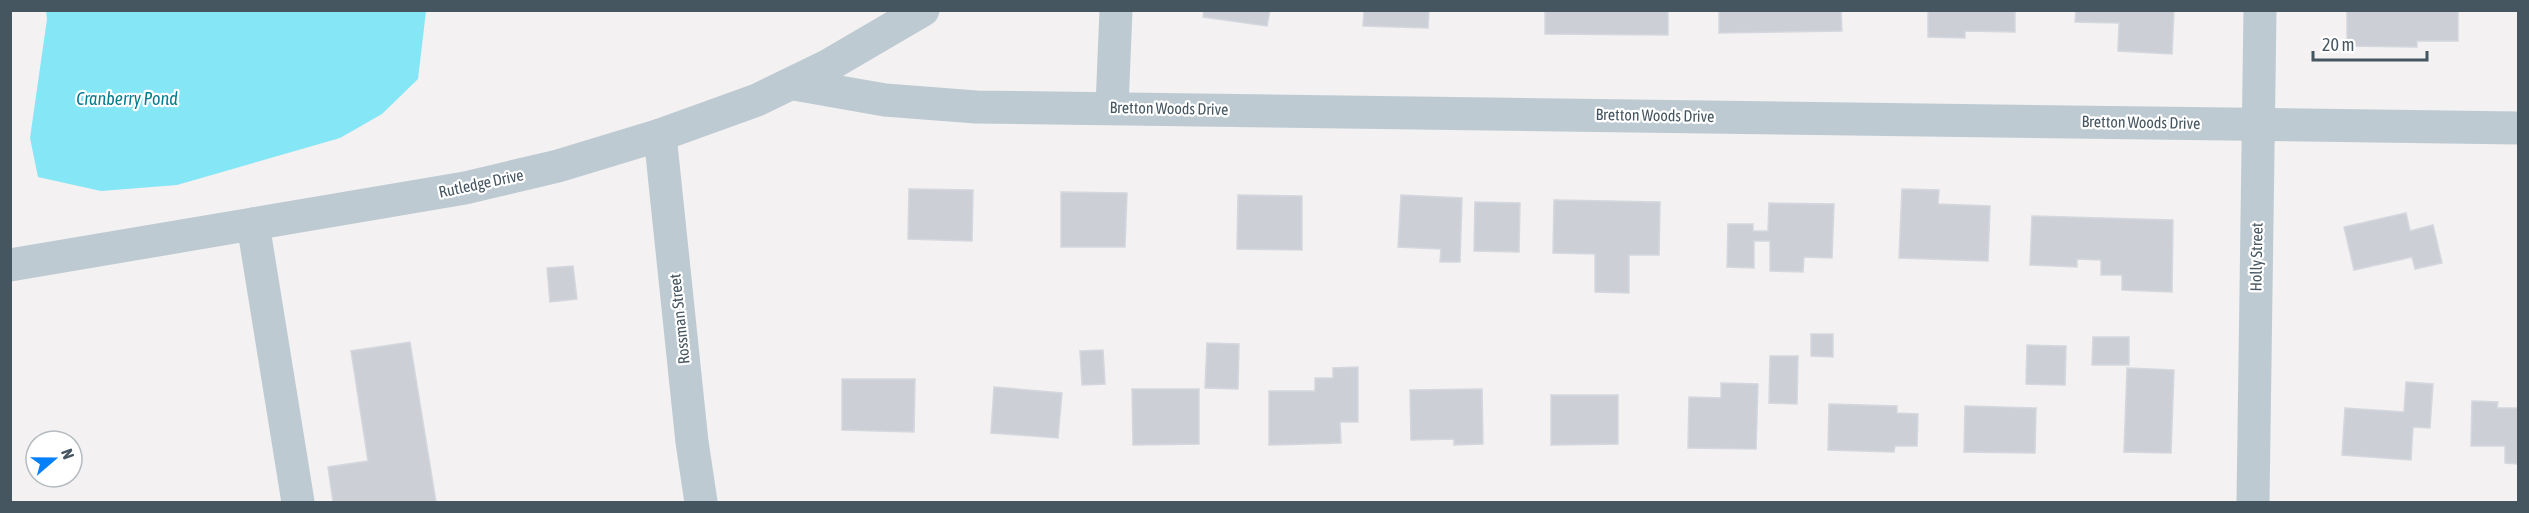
<svg xmlns="http://www.w3.org/2000/svg" width="2529" height="513" font-family="'Asap Condensed',sans-serif">
  <rect width="100%" height="100%" fill="#f3f1f1"/>
  <polygon fill="#85e6f6" points="46,11 46,10 426,11 418,79 382,114 340,138 177,185 101,191 38,177 30,138 47,19"/>
  <g fill="#ccd0d6" stroke="#d4d7dd" stroke-width="1.5">
    <polygon points="1204,10 1270,10 1267,26 1203,17"/>
    <polygon points="1364,10 1429,10 1428,28 1363,26"/>
    <polygon points="1545,10 1668,10 1668,35 1545,34"/>
    <polygon points="1719,10 1841,10 1842,31 1719,33"/>
    <polygon points="1928,10 2015,10 2015,32 1965,31 1965,38 1928,37"/>
    <polygon points="2076,10 2174,10 2172,54 2118,51 2119,23 2075,22"/>
    <polygon points="2347,10 2458,10 2458,41 2417,41 2417,47 2347,46"/>
    <polygon points="909,189 973,190 972,241 908,239"/>
    <polygon points="1902,189 1939,190 1938,204 1990,206 1988,261 1899,258"/>
    <polygon points="1061,192 1127,193 1125,247 1061,247"/>
    <polygon points="1238,195 1302,196 1302,250 1237,249"/>
    <polygon points="1401,195 1462,198 1460,262 1440,262 1441,249 1398,247"/>
    <polygon points="1554,200 1660,202 1659,255 1629,255 1629,293 1595,292 1595,254 1553,253"/>
    <polygon points="1475,202 1520,203 1519,252 1474,251"/>
    <polygon points="1769,203 1834,204 1832,258 1804,257 1803,272 1770,271 1770,241 1754,241 1754,268 1727,267 1728,224 1753,224 1753,231 1768,231"/>
    <polygon points="2406,213 2410,231 2433,225 2442,263 2415,269 2412,257 2354,270 2344,227"/>
    <polygon points="2032,216 2173,220 2172,292 2122,290 2122,275 2101,275 2101,260 2077,259 2077,267 2030,265"/>
    <polygon points="573,266 577,299 550,302 547,268"/>
    <polygon points="1811,334 1833,334 1833,357 1811,356"/>
    <polygon points="2093,337 2129,337 2129,365 2092,365"/>
    <polygon points="410,342 436,502 333,502 328,467 368,461 351,351"/>
    <polygon points="1207,343 1239,344 1238,389 1205,388"/>
    <polygon points="2027,345 2066,346 2065,385 2026,384"/>
    <polygon points="1103,350 1105,384 1082,385 1080,351"/>
    <polygon points="1770,356 1798,356 1797,404 1769,403"/>
    <polygon points="1358,367 1358,422 1340,422 1341,443 1269,445 1269,391 1315,391 1315,378 1333,378 1333,368"/>
    <polygon points="2127,368 2174,370 2171,453 2124,452"/>
    <polygon points="842,379 915,379 914,432 842,430"/>
    <polygon points="2406,382 2433,384 2430,428 2413,427 2411,460 2342,455 2345,408 2404,412"/>
    <polygon points="1721,383 1758,384 1756,449 1688,448 1689,397 1721,398"/>
    <polygon points="994,387 1062,393 1058,438 991,433"/>
    <polygon points="1132,389 1199,389 1199,444 1133,445"/>
    <polygon points="1482,389 1483,444 1454,445 1454,439 1411,440 1410,390"/>
    <polygon points="1551,395 1618,395 1618,444 1551,445"/>
    <polygon points="2472,401 2498,402 2497,408 2518,408 2518,464 2505,463 2505,446 2471,446"/>
    <polygon points="1829,404 1897,406 1897,413 1918,414 1917,446 1895,446 1894,452 1828,450"/>
    <polygon points="1965,406 2036,408 2035,453 1964,452"/>
  </g>
  <g fill="none" stroke-linecap="round" stroke-linejoin="round">
    <g stroke="#bdcad2" stroke-width="33">
      <polyline points="794,84 885,100 976,107 2518,128"/>
      <polyline points="1112,107 1116,10"/>
      <polyline points="660,135 692,442 701,502"/>
      <polyline points="253,224 298,502"/>
      <polyline points="10,265 465,188 558,166 660,135 757,100 829,65 923,10"/>
      <polyline points="2253,502 2260,10"/>
    </g>
  </g>
  <g text-anchor="middle" stroke-width="4.5" stroke-linejoin="round" paint-order="stroke">
    <g font-size="16" fill="#465661" stroke="#fff">
      <text transform="translate(1169 108) rotate(1)" y="6">Bretton Woods Drive</text>
      <text transform="translate(1655 115) rotate(1)" y="6">Bretton Woods Drive</text>
      <text transform="translate(2141 122) rotate(1)" y="6">Bretton Woods Drive</text>
      <text transform="translate(481 183) rotate(-12)" y="6">Rutledge Drive</text>
      <text transform="translate(2256 257) rotate(-89)" y="6">Holly Street</text>
      <text transform="translate(679 319) rotate(-96)" y="6">Rossman Street</text>
    </g>
    <g font-size="18" font-style="italic" fill="#047c90" stroke="#fff">
      <text x="127" y="105">Cranberry Pond</text>
    </g>
  </g>
  <rect width="2529" height="513" fill="none" stroke="#465661" stroke-width="24"/>
  <g transform="translate(54 459) rotate(70)"><circle r="28" fill="#ffffff" stroke="#b5bbc0" stroke-width="1.5"/>
  <path d="M0-4.5L10 22L0 15L-10 22Z" fill="#0680f8"/>
  <text y="-9" font-size="16" font-weight="bold" text-anchor="middle" fill="#465661">N</text>
  </g>
  <path d="M2313 51v9h114v-9" fill="none" stroke="#465661" stroke-width="3"/>
  <text x="2322" y="51" font-size="18" fill="#465661" stroke="#ffffff" stroke-width="4.5" paint-order="stroke">20 m</text>
</svg>
